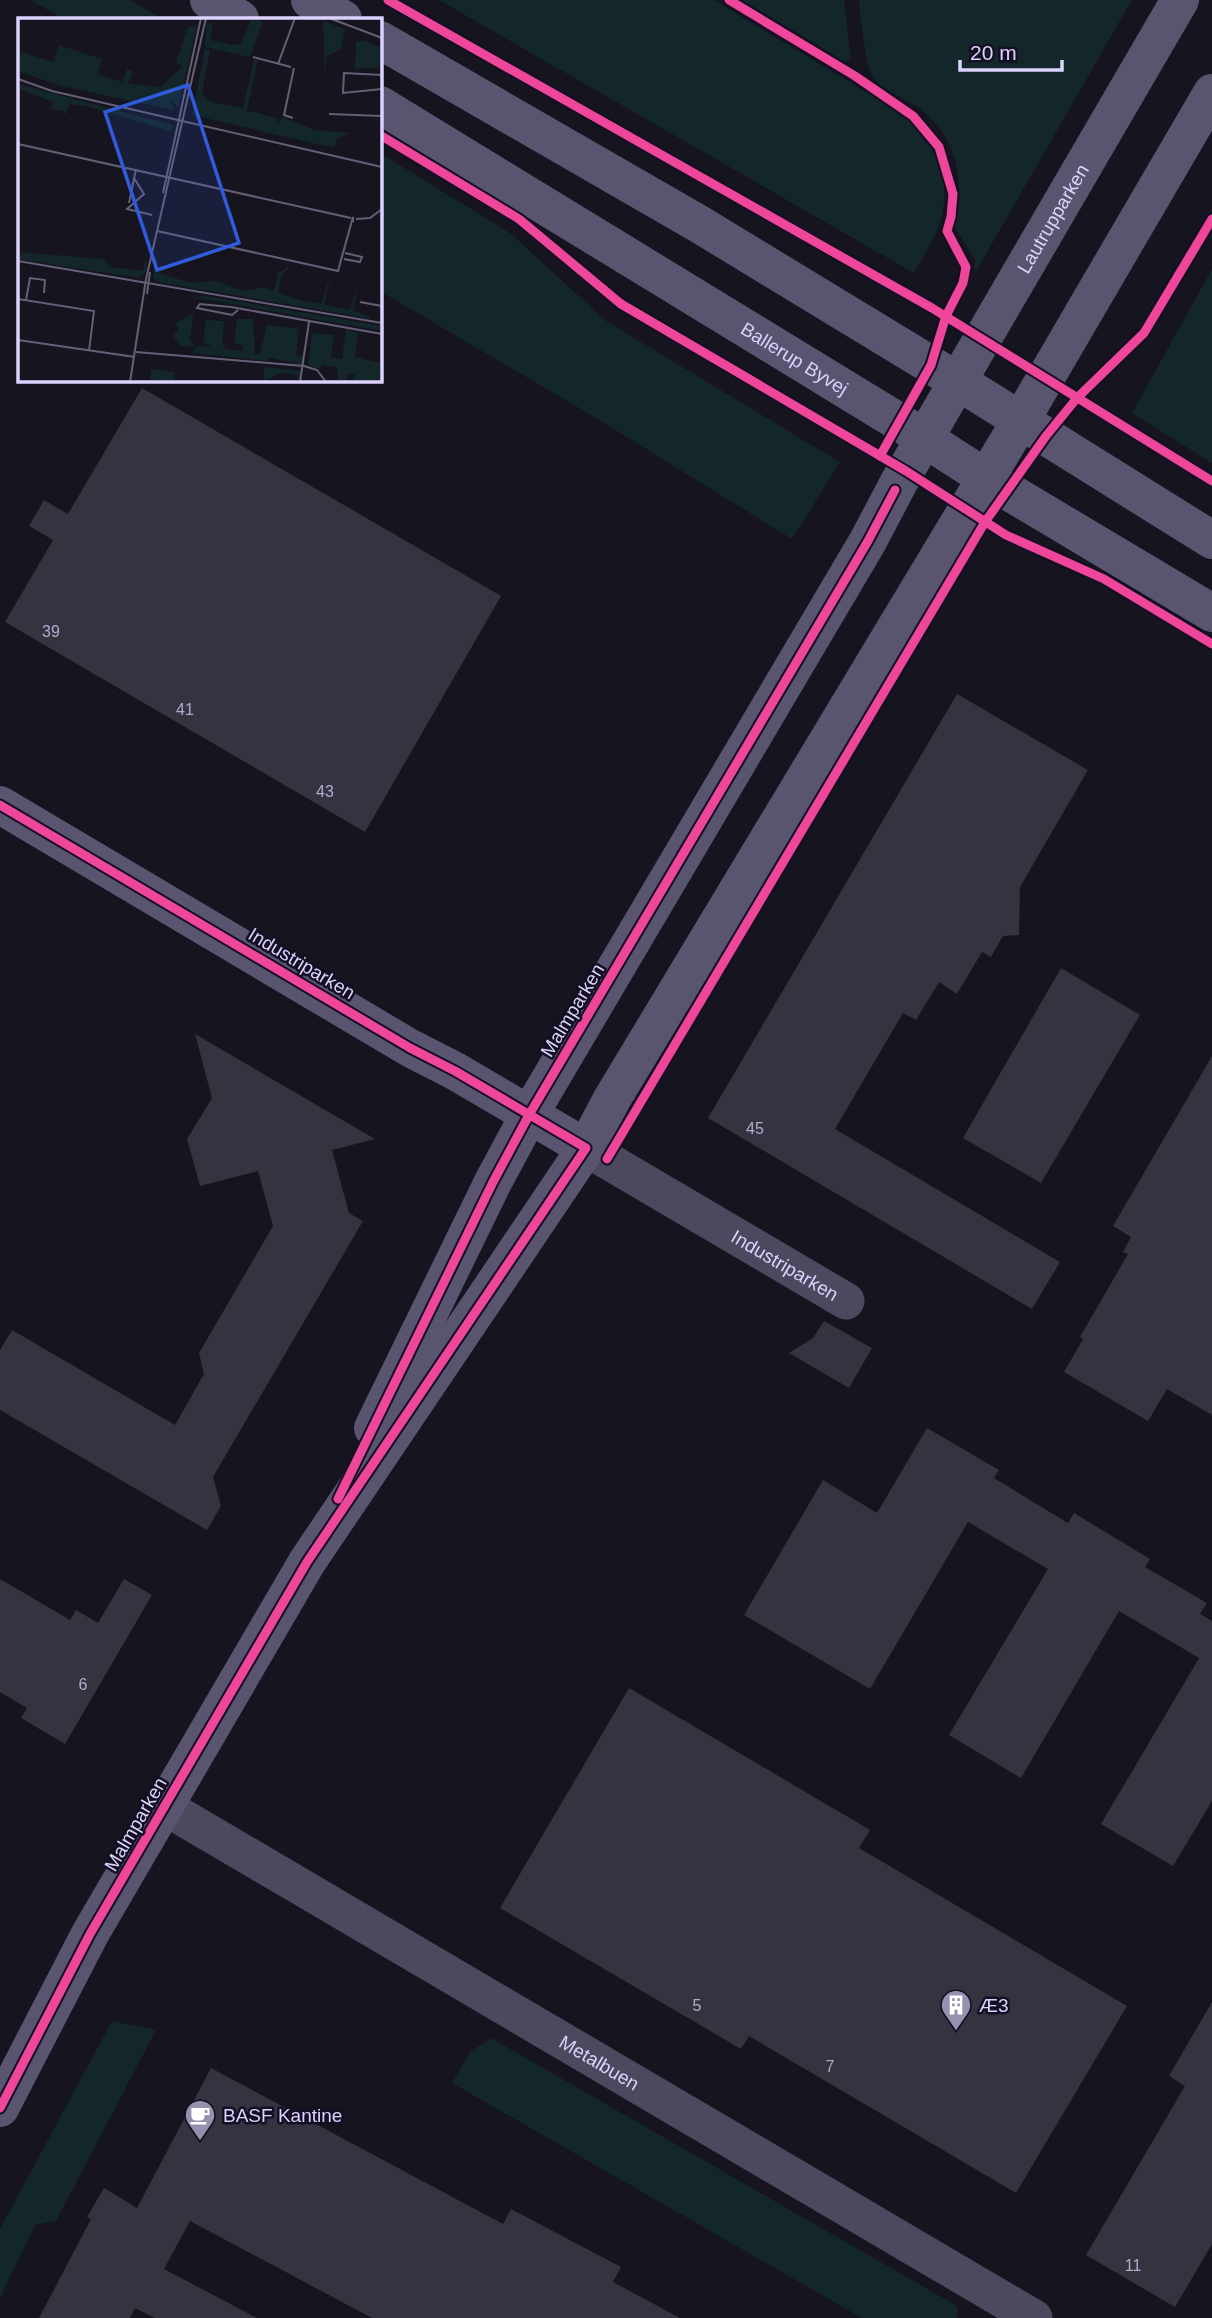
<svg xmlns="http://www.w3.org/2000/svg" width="1212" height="2318" font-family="Helvetica,sans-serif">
  <rect width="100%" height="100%" fill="#16141e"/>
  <g fill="#13272a">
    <polygon points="31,0 130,0 162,19 63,19"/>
    <path d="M 439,0 L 714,0 L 903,114 C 936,140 954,183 939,225 C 933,242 923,257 914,273 Z"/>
    <polygon points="742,0 844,0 851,59 845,62"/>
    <path d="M 859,0 L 1132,0 L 975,273 L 975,259 L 955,228 C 964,179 960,138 916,106 C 903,97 885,91 875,80 C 865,70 861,16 859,0 Z"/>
    <polygon points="380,153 510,233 606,321 840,462 792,539 596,418 380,291"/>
    <polygon points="1212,269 1212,463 1132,413"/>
    <polygon points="112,2021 156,2030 56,2221 35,2225 0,2298 0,2229"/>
    <polygon points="491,2038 957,2306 957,2318 862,2318 452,2083 471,2051"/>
  </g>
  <g fill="#363240">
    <polygon points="142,388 501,596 365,832 5,622 53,540 29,526 44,500 68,514"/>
    <polygon points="957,694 1088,770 1020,887 1019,935 1003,936 991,957 982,952 957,994 939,982 916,1020 903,1013 835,1129 1060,1262 1032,1309 708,1118"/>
    <polygon points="1061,968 1140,1015 1041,1183 963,1138"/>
    <polygon points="195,1034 375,1139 332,1150 349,1213 363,1221 213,1477 221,1506 207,1530 0,1410 0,1350 12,1330 175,1425 204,1374 199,1353 273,1226 258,1171 200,1186 187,1139 212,1098"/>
    <polygon points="1212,1056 1212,1415 1167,1389 1148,1421 1064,1372 1083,1339 1080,1337 1128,1254 1123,1252 1131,1237 1113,1226"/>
    <polygon points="824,1321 872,1348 849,1388 789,1353 813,1338"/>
    <polygon points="927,1428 999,1470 994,1478 1068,1523 1074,1513 1150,1559 1145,1567 1207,1603 1200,1614 1212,1621 1212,1801 1173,1866 1101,1824 1199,1658 1119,1611 1021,1778 949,1735 1048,1569 968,1522 870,1689 744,1615 823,1480 877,1513"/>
    <polygon points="0,1579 70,1620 76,1610 98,1623 124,1579 152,1595 65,1744 21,1718 27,1708 0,1692"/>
    <polygon points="629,1688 870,1830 859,1848 1127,2006 1016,2193 749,2036 741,2049 500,1908"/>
    <polygon points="1212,2002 1212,2244 1175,2307 1086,2255 1185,2086 1169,2076"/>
    <polygon points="211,2068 503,2224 511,2209 621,2267 613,2282 680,2318 372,2318 190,2221 164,2269 257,2318 155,2318 135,2308 130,2318 39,2318 91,2219 87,2217 104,2188 137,2208"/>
  </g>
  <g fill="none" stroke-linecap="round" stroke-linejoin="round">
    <g stroke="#4c495f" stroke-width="37">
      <path id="s1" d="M 586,1148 L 846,1301"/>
      <path id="s2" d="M 165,1807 L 1034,2318"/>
    </g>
    <g stroke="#595571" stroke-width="38">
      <polyline points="209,0 240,19"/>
      <polyline points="310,0 343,19"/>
      <polyline points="380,40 699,224 959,382 1212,540"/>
      <path id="s3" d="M 380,105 L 899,422 L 986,478 L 1212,613"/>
      <polyline points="0,805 410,1048 455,1071 586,1148"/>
      <path id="s4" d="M 373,1428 L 493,1182 L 529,1115 L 868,541 L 899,482 L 1180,0"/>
      <polyline points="0,2108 90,1934 307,1562 586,1148 612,1099 1021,420 1212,93"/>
    </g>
    <g stroke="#140f23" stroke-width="13">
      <g id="cycleway">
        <polyline points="388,0 932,308 1212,481"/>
        <polyline points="729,0 855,76 913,116 939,147 953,194 951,217 947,231 966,267 963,283 946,316 931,365 880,456"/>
        <polyline points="380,135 519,219 621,304 906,471 1006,535 1104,579 1212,644"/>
        <polyline points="0,805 410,1048 455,1071 586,1148 307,1562 90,1934 0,2108"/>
        <polyline points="607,1159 985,522 1046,436 1077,398 1144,333 1212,219"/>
        <polyline points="338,1499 493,1182 529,1115 868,541 895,490"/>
      </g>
    </g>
    <use href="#cycleway" stroke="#ed469a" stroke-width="9"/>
  </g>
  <defs>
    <g id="building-pin" transform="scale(1.575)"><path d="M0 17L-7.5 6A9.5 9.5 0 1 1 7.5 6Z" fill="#9790af" stroke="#140f23"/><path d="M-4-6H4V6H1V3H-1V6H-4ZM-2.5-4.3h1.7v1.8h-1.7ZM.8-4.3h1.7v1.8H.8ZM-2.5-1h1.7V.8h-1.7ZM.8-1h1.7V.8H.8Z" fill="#fff"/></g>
    <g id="cafe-pin" transform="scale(1.575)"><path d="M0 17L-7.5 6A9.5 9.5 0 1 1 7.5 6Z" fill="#9790af" stroke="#140f23"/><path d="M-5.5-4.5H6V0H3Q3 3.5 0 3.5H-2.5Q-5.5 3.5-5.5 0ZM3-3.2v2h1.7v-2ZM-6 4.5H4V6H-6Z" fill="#fff"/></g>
  </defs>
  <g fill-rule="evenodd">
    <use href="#building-pin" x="956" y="2005"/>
    <use href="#cafe-pin" x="200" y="2115"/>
  </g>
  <g text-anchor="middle" stroke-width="5" stroke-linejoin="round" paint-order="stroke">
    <g font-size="16" fill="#b2aace">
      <text x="51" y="637">39</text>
      <text x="185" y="715">41</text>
      <text x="325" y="797">43</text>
      <text x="755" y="1134">45</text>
      <text x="83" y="1690">6</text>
      <text x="697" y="2011">5</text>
      <text x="830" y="2072">7</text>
      <text x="1133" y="2271">11</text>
    </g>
    <g font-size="19" fill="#dcd2fd" stroke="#140f23">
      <text dy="7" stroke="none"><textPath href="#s4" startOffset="1388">Lautrupparken</textPath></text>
      <text dy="7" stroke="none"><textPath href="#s3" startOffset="486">Ballerup Byvej</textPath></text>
      <text transform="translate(302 963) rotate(31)" y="7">Industriparken</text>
      <text transform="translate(572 1010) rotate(-59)" y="7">Malmparken</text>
      <text dy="7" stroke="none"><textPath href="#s1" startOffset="231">Industriparken</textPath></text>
      <text transform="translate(135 1824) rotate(-60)" y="7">Malmparken</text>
      <text dy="7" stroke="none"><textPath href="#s2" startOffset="504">Metalbuen</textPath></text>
    </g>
    <g font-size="19" fill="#dcd2fd" stroke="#140f23" text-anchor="start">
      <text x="979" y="2012">Æ3</text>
      <text x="223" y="2122">BASF Kantine</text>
    </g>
  </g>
  <g transform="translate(18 18)">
    <rect width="364" height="364" fill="#16141e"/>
    <path d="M 234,0 L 241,0 L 244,6 L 232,39 L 187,29 L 189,3 L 195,8 L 192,22 L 215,27 L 223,26 ZM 305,3 L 327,11 L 323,31 L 309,38 L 307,57 ZM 179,8 L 160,91 L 155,83 L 153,82 L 156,92 L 43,68 L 0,53 L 0,33 L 35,44 L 41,27 L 84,41 L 79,56 L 104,64 L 103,70 L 109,51 L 115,53 L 110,66 L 143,69 L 165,48 L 158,45 L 170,9 ZM 348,23 L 364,30 L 364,53 L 362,49 L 337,51 L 338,24 ZM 187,31 L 192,32 L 184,75 L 192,84 L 225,90 L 236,41 L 240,42 L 228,96 L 232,93 L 259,100 L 260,105 L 264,99 L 297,112 L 332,115 L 319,121 L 316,130 L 174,97 ZM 0,66 L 155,107 L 153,113 L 68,88 L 51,86 L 47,98 L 46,93 L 33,91 L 35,84 L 0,71 ZM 140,229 L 138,254 L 173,265 L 197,263 L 227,273 L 246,269 L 256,273 L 260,255 L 277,246 L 264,256 L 260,275 L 285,283 L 303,286 L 313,254 L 306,287 L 332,292 L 341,261 L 335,292 L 355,301 L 140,264 L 135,260 ZM 129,232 L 128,254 L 121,260 L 0,241 L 0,234 L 85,241 L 94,249 L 125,253 ZM 188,278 L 364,308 L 364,313 L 175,279 ZM 175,295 L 172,322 L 177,329 L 163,328 L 155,318 L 161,311 L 157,306 ZM 219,301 L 235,301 L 237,337 L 242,335 L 249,307 L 281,311 L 278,337 L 286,339 L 285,347 L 250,339 L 249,343 L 174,335 L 180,328 L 194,329 L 185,324 L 188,302 L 206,303 L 204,326 L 208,331 L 224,333 L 225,327 L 216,325 ZM 328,311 L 340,315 L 337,339 L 361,345 L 364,338 L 362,364 L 336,364 L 337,356 L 330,355 L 328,364 L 320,364 L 319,349 L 304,347 L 302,351 L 290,347 L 294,315 L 316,317 L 313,339 L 324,341 ZM 246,349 L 283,353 L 281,362 L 278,357 L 262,355 L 245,364 ZM 133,351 L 157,354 L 156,364 L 132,362 Z" fill="#13272a"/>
    <path fill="none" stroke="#656077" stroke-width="2" d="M 311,0 L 364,20M 235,39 L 273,49M 260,46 L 277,0M 364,57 L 326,55 L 325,75 L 364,71M 0,61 L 34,73 L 364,149M 311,96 L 364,98M 275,100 L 266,97 L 276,50M 0,126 L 333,200M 116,160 L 126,176 L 109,191 L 134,197M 145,175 L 183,0M 111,185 L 118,151M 338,201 L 352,200 L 364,191M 139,213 L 320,253 L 335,199 L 335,204M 326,241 L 342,244 L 344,239 L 327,235M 0,243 L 364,305M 129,276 L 132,254M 0,281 L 76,293 L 71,333M 8,282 L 12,260 L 27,262 L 26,275M 342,284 L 364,288M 220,292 L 214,297 L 179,290 L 182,286 L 213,289 L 364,316M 0,322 L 117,339M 118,334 L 286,348 L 299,352 L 308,364M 112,364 L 128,261 L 188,0M 282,364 L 291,304"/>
    <path fill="#305bdc" fill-opacity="0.15" stroke="#305bdc" stroke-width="3.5" d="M 170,67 L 221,225 L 139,252 L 87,94 Z"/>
    <rect width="364" height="364" fill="none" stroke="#dcd2fd" stroke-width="3.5"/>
  </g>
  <path d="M960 60v10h102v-10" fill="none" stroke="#dcd2fd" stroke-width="3.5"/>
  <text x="970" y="60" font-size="21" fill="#dcd2fd" stroke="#140f23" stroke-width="5" paint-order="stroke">20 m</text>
</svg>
